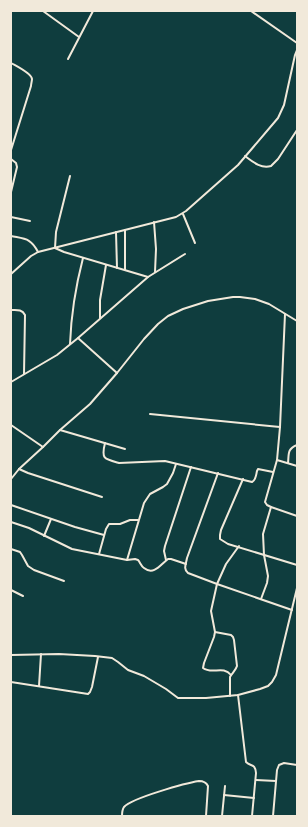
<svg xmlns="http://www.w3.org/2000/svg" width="308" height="827" font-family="Karla,sans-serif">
  <rect width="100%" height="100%" fill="#0f3d3e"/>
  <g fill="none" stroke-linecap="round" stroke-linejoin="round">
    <g stroke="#f1e9da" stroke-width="2">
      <polyline points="43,11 79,37"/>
      <polyline points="251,11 297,43"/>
      <polyline points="68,59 93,11"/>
      <path d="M 11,63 C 16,66 31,73 32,79 C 32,81 31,84 31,86 L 11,150"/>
      <path d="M 245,156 C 253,162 261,169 271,166 L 278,159 L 297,130"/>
      <polyline points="11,159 16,163 17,167 11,192"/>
      <polyline points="70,176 56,232 55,248 64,252 148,277"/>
      <polyline points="183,214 195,243"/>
      <polyline points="11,217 30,221"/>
      <polyline points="154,222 156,249 155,272"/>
      <polyline points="116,232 117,268"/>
      <path d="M 11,236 C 25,239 31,238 38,252"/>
      <polyline points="125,270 125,230"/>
      <polyline points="11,274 31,256 38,252 176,217 186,211 238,165 278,118 284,105 295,55 297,50"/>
      <path d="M 11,310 C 17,310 22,309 25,315 L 24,374"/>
      <polyline points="285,314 280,427 277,460 297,466"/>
      <polyline points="100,318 100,300 106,265"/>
      <polyline points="78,338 117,373"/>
      <path d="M 70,344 C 71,317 76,285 83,258"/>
      <polyline points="11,382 57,355 78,338 148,277 185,254"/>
      <polyline points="150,414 280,427"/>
      <polyline points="11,425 43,447"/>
      <polyline points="60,430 125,449"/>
      <path d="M 105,443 C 101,459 104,459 119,463 L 165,461 L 252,482 C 256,480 256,475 257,471 L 258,469 L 273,472"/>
      <polyline points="277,460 265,502 267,505 271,507 297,516"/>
      <path d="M 288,463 C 289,454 287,449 297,445"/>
      <polyline points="19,469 28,473 102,497"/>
      <path d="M 218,473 L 187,558 C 186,564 183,569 188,573 L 217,584 L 292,610"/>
      <polyline points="11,479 19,469 43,447 60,430 90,404 117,373 144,339 158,324 168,316 183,309 208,301 233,297 240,297 255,299 269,304 297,321"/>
      <polyline points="243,479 221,530 220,535 220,539 228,544 297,565"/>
      <polyline points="11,505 75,527 104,535"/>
      <path d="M 11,522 L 29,528 L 72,549 L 127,560 L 135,559 L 138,560 C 140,562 141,566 144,568 C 154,576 161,564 168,559 L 171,559 L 186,564"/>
      <polyline points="44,536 51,519"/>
      <polyline points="11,549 20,552 22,555 28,566 34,570 64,581"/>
      <polyline points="99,554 106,529 109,524 120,524 130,520 138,520"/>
      <polyline points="127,560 144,503 150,494 163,487 167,484 173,473 176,464"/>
      <polyline points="166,560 164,551 165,546 191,467"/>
      <polyline points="11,590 23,596"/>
      <polyline points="261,599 267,583 268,576 264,555 263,534 271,507"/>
      <path d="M 215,632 L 231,635 L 233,637 L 234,640 L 237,666 C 236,670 232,673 230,677 L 230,696"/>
      <polyline points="11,655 59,654 95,656 112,658 118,662 128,670 144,676 166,689 178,698 206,698 238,695 260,689 268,686 272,682 276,675 297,588"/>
      <path d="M 231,675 C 223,665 212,675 203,668 L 204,663 L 214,637 L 215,632 L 211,611 L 217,584 L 226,564 L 239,546"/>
      <polyline points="11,682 88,694 90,692 92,687 98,657"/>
      <polyline points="39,686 41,654"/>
      <path d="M 238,695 L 246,762 C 251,767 255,763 256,773 L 252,816"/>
      <polyline points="256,780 276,781"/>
      <polyline points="224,795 254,798"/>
      <path d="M 122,816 C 122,813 122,810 124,807 C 132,798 186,783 199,781 C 203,781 206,782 208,786 L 206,816"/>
      <polyline points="222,816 225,786"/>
      <polyline points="273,816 277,770 279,765 284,763 297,765"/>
    </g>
  </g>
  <rect width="308" height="827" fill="none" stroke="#f1e9da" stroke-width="24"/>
</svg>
